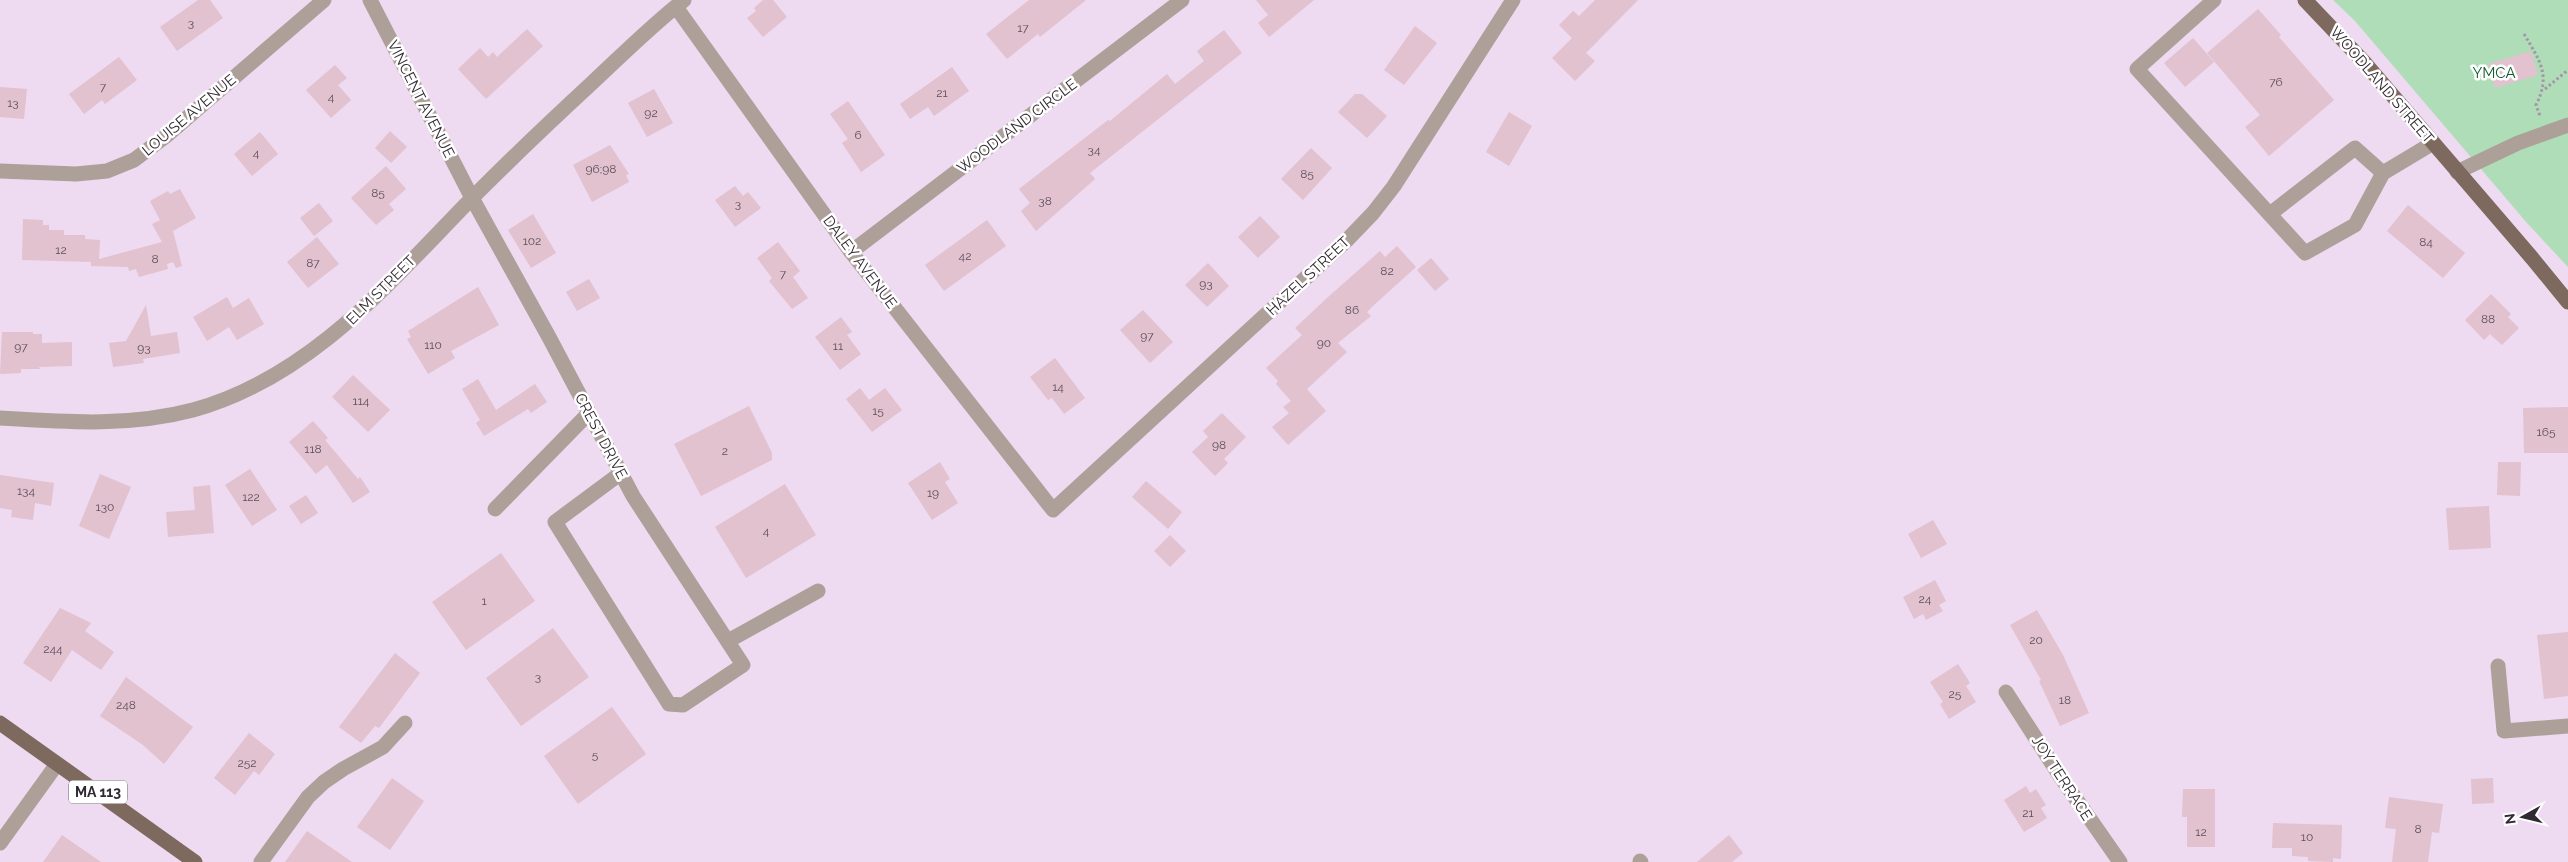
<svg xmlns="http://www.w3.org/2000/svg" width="2568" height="862" font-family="Raleway,sans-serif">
  <rect width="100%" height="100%" fill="#eedaf1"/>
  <polygon fill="#afddb8" points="2333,0 2568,0 2568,267 2527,223 2355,21"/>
  <g fill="#e1c2ce">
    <polygon points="198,0 210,0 223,18 177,51 160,27"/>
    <polygon points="763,0 773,0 787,17 763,37 747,18 756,11 754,8"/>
    <polygon points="1029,0 1086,0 1040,37 1038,34 1007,59 986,34"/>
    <polygon points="1256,0 1314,0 1269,37 1258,23 1268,15"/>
    <polygon points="1595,0 1638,0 1586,53 1595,61 1575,81 1552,58 1572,38 1559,25 1573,11 1579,16"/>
    <polygon points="2258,9 2281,35 2279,37 2334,100 2269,156 2245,127 2260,115 2207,53"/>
    <polygon points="1415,26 1437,43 1404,85 1384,70"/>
    <polygon points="527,29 543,46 486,99 458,69 480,48 488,57 493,52 497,57"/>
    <polygon points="1224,30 1242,53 1090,173 1095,179 1036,231 1021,211 1030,203 1019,189 1108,120 1110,121 1167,74 1175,84 1204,61 1197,51"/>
    <polygon points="2193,38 2214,62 2185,87 2164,63"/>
    <polygon points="2531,51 2538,75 2495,88 2488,64"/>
    <polygon points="119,57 137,80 105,104 102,100 84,114 69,94"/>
    <polygon points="335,65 347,78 338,85 351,100 331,118 306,90"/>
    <polygon points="952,67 969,91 934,116 928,107 910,119 900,104"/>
    <polygon points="0,87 27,89 24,119 0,117"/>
    <polygon points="654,89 673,123 647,137 628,103"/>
    <polygon points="1355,94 1362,94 1387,116 1367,138 1338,112"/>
    <polygon points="848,101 885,155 861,172 842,143 848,139 830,114"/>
    <polygon points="1509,112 1532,126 1509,166 1486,152"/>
    <polygon points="390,131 407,147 391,163 375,148"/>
    <polygon points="260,132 278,154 252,176 234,154"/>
    <polygon points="610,145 629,174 626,175 629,182 592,202 573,165"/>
    <polygon points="1311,148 1332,168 1303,200 1281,179"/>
    <polygon points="386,166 406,189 389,204 394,210 376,225 351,198"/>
    <polygon points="735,186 743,196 748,192 761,208 735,227 715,200"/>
    <polygon points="180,189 196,218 173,231 182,266 176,268 173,262 167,264 168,269 139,277 136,269 129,271 128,267 91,266 91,262 22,260 23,219 43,220 43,225 49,225 49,230 64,230 64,235 85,235 85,239 100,240 99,259 162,242 152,224 160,220 150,201 168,191 170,194"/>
    <polygon points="319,203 333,221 314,236 300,218"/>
    <polygon points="2408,205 2465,253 2443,278 2387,231"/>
    <polygon points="533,214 556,253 531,268 508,230"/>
    <polygon points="1260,216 1280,237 1258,258 1238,237"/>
    <polygon points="987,220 1006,246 944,291 925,265"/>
    <polygon points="317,237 339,264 308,288 287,262"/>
    <polygon points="778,242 800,271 793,277 808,298 792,309 769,281 772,278 757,258"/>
    <polygon points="1397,246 1416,267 1373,306 1367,312 1371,316 1338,343 1347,352 1307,389 1326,411 1288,445 1272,427 1289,413 1283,407 1291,401 1276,384 1278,381 1266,368 1302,335 1295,328 1327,298 1380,251 1385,257"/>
    <polygon points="1431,258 1449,279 1435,291 1417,270"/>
    <polygon points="1208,263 1229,286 1207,307 1185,285"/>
    <polygon points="589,279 600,298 577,311 566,292"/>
    <polygon points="478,287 499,325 451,351 455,358 428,374 407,339 411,337 408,331"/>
    <polygon points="2491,294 2511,314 2508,317 2519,328 2502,345 2490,334 2484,340 2465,320"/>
    <polygon points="227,297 233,308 249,298 264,324 237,340 229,327 207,341 193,317"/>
    <polygon points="146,305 151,336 177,332 180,353 143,359 144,363 113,367 109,343 126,341"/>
    <polygon points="1143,310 1173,342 1150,363 1120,330"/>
    <polygon points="841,317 852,332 847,335 861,354 840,370 815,337"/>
    <polygon points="2,332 33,332 33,334 42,334 42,343 72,342 72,366 39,367 40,369 21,369 21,373 0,374"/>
    <polygon points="1055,358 1085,398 1064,414 1052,398 1048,400 1030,377"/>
    <polygon points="353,375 390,410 368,432 332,397"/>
    <polygon points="478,379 496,410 535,384 547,402 531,413 528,409 484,436 476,423 480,420 462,389"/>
    <polygon points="860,388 869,400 885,388 902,410 872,432 846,399"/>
    <polygon points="749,406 772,453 772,460 701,496 674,444"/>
    <polygon points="2568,407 2568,453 2524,453 2523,408"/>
    <polygon points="1222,413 1246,437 1224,459 1228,463 1215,476 1192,452 1208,437 1203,431"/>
    <polygon points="313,421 328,438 325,440 358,479 360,477 370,492 353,503 327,465 316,474 289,442"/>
    <polygon points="940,462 950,479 945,482 958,503 932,520 908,483"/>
    <polygon points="2498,462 2521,462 2520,496 2497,495"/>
    <polygon points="250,469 277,510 252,526 225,485"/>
    <polygon points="100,474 131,487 109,539 79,526"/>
    <polygon points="0,475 54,483 51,506 35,503 33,520 11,517 12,510 0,508"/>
    <polygon points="1146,481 1182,512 1168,529 1132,497"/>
    <polygon points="785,484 816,535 746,578 715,527"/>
    <polygon points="210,485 214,533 168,537 166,512 195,510 193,487"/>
    <polygon points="306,495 318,513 301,524 289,506"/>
    <polygon points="2489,506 2491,548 2449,550 2446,508"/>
    <polygon points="1933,520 1947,544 1921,558 1908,534"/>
    <polygon points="1170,535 1186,551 1170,567 1154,551"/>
    <polygon points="501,553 535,601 466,650 432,602"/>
    <polygon points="1935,580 1946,601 1939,605 1943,611 1926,620 1923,614 1914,619 1903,597"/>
    <polygon points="60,608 91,623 85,631 114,652 101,670 72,650 51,682 23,663"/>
    <polygon points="2037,610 2063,655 2089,713 2060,726 2039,681 2041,680 2010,625"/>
    <polygon points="553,628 589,677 521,726 486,678"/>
    <polygon points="2568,632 2568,696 2544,699 2537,635"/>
    <polygon points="395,653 420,673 379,728 375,726 361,743 339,727"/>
    <polygon points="1958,664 1970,683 1966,686 1976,702 1949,719 1940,704 1943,702 1930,682"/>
    <polygon points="126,677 193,727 164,764 143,745 100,716"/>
    <polygon points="612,707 646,754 578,804 544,756"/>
    <polygon points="249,733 275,754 259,775 254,771 235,795 214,778"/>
    <polygon points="392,778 424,801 390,850 357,827"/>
    <polygon points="2493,778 2494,803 2472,804 2471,779"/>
    <polygon points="2026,786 2030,793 2036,789 2046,805 2041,808 2047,818 2024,832 2004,800"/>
    <polygon points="2183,789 2215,789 2215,847 2187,847 2187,817 2182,817"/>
    <polygon points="2389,797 2443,804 2439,833 2432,832 2428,862 2392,862 2396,829 2385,828"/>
    <polygon points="2273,823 2342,825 2341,859 2333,858 2333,862 2308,861 2308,857 2292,856 2292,848 2272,848"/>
    <polygon points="307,831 352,862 285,862"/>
    <polygon points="62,835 101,862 43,862"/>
    <polygon points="1729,835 1743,853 1732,862 1697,862"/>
  </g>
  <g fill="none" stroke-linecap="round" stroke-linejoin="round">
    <g stroke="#a595a7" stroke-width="3" stroke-dasharray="2.5 2.5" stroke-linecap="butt">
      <path d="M 2524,34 C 2540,61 2551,75 2536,105 L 2540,116"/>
      <polyline points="2545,89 2568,70"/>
    </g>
    <g stroke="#aca099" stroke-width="15">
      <polyline points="370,0 472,198 550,339 633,496 743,665 683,705 669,704 555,522 621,473"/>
      <polyline points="2214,0 2137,69 2305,253 2355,225 2383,173 2433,143"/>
      <polyline points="676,7 851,252 1053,510 1347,240 1373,213 1394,186 1513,0"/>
      <polyline points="0,171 76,174 107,171 134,160 166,136 324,0"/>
      <polyline points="2457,172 2518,143 2568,125"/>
      <polyline points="2270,214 2355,148 2383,173"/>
      <polyline points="851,252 1182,0"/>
      <path d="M 0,418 C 65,422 129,427 193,410 C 313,377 394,277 477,193 C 515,155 554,118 593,82 C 623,54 652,25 684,0"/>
      <polyline points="495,509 589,413"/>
      <polyline points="728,641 818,591"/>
      <polyline points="2498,666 2504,731 2568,726"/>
      <polyline points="2006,692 2060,776 2120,862"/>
      <polyline points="0,843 57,764"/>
      <polyline points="1640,861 1641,862"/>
      <polyline points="261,862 308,797 324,782 343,769 383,747 405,723"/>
    </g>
    <g stroke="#7e695e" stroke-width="15">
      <polyline points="2305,0 2363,61 2532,258 2568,302"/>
      <polyline points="0,723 195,862"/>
    </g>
  </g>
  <g text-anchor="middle" stroke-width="5" stroke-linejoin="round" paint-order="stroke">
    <g font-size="12" fill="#5d4f59">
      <text x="191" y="27">3</text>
      <text x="1023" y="32">17</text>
      <text x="2276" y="86">76</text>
      <text x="103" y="91">7</text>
      <text x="942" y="97">21</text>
      <text x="331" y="101">4</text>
      <text x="13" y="107">13</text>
      <text x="651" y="117">92</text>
      <text x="858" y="139">6</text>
      <text x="1094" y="154">34</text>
      <text x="256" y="157">4</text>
      <text x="601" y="173">96;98</text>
      <text x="1307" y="178">85</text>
      <text x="378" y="197">85</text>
      <text x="1045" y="205">38</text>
      <text x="738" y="208">3</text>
      <text x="532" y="245">102</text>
      <text x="2426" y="246">84</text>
      <text x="61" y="254">12</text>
      <text x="965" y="260">42</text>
      <text x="155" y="263">8</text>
      <text x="313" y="267">87</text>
      <text x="1387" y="275">82</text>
      <text x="783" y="278">7</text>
      <text x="1206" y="288">93</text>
      <text x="1352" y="314">86</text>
      <text x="2488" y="323">88</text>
      <text x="1147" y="340">97</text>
      <text x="1324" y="347">90</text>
      <text x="433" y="349">110</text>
      <text x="838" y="350">11</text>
      <text x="21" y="351">97</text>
      <text x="144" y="352">93</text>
      <text x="1058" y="391">14</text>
      <text x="361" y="405">114</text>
      <text x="878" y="415">15</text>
      <text x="2546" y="436">165</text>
      <text x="1219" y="449">98</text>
      <text x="313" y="453">118</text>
      <text x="725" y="455">2</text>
      <text x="26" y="495">134</text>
      <text x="933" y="497">19</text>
      <text x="251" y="501">122</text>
      <text x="105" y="511">130</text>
      <text x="766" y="535">4</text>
      <text x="1925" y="603">24</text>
      <text x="484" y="605">1</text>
      <text x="2036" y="644">20</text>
      <text x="53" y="653">244</text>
      <text x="538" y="681">3</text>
      <text x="1955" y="698">25</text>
      <text x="2065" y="704">18</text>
      <text x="126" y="709">248</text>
      <text x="595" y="759">5</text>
      <text x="247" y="767">252</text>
      <text x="2028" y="817">21</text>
      <text x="2418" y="833">8</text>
      <text x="2201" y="836">12</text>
      <text x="2307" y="841">10</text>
    </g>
    <rect fill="#fff" stroke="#6f6970" stroke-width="1" x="69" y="780.5" width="58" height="23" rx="4"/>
    <g font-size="14" font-weight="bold" fill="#312932">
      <text x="98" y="797">MA 113</text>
    </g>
    <g font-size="15" fill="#0e5d2c" stroke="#fff">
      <text x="2494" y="78">YMCA</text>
    </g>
    <g font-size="15" fill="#312932" stroke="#fff">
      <text transform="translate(2382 85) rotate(49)" y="5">WOODLAND STREET</text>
      <text transform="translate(421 99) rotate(63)" y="5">VINCENT AVENUE</text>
      <text transform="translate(189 115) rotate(-40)" y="5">LOUISE AVENUE</text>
      <text transform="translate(1017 126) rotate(-37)" y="5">WOODLAND CIRCLE</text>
      <text transform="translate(860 262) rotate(53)" y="5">DALEY AVENUE</text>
      <text transform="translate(1308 276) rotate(-43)" y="5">HAZEL STREET</text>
      <text transform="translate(381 290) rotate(-45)" y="5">ELM STREET</text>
      <text transform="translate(601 436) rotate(62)" y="5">CREST DRIVE</text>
      <text transform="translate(2062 778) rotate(57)" y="5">JOY TERRACE</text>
    </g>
  </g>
  <g transform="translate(2523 817) rotate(262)" stroke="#ffffff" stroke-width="4" paint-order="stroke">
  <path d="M0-4L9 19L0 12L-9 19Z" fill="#312932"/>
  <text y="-8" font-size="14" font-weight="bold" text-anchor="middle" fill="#312932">N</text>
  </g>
</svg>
